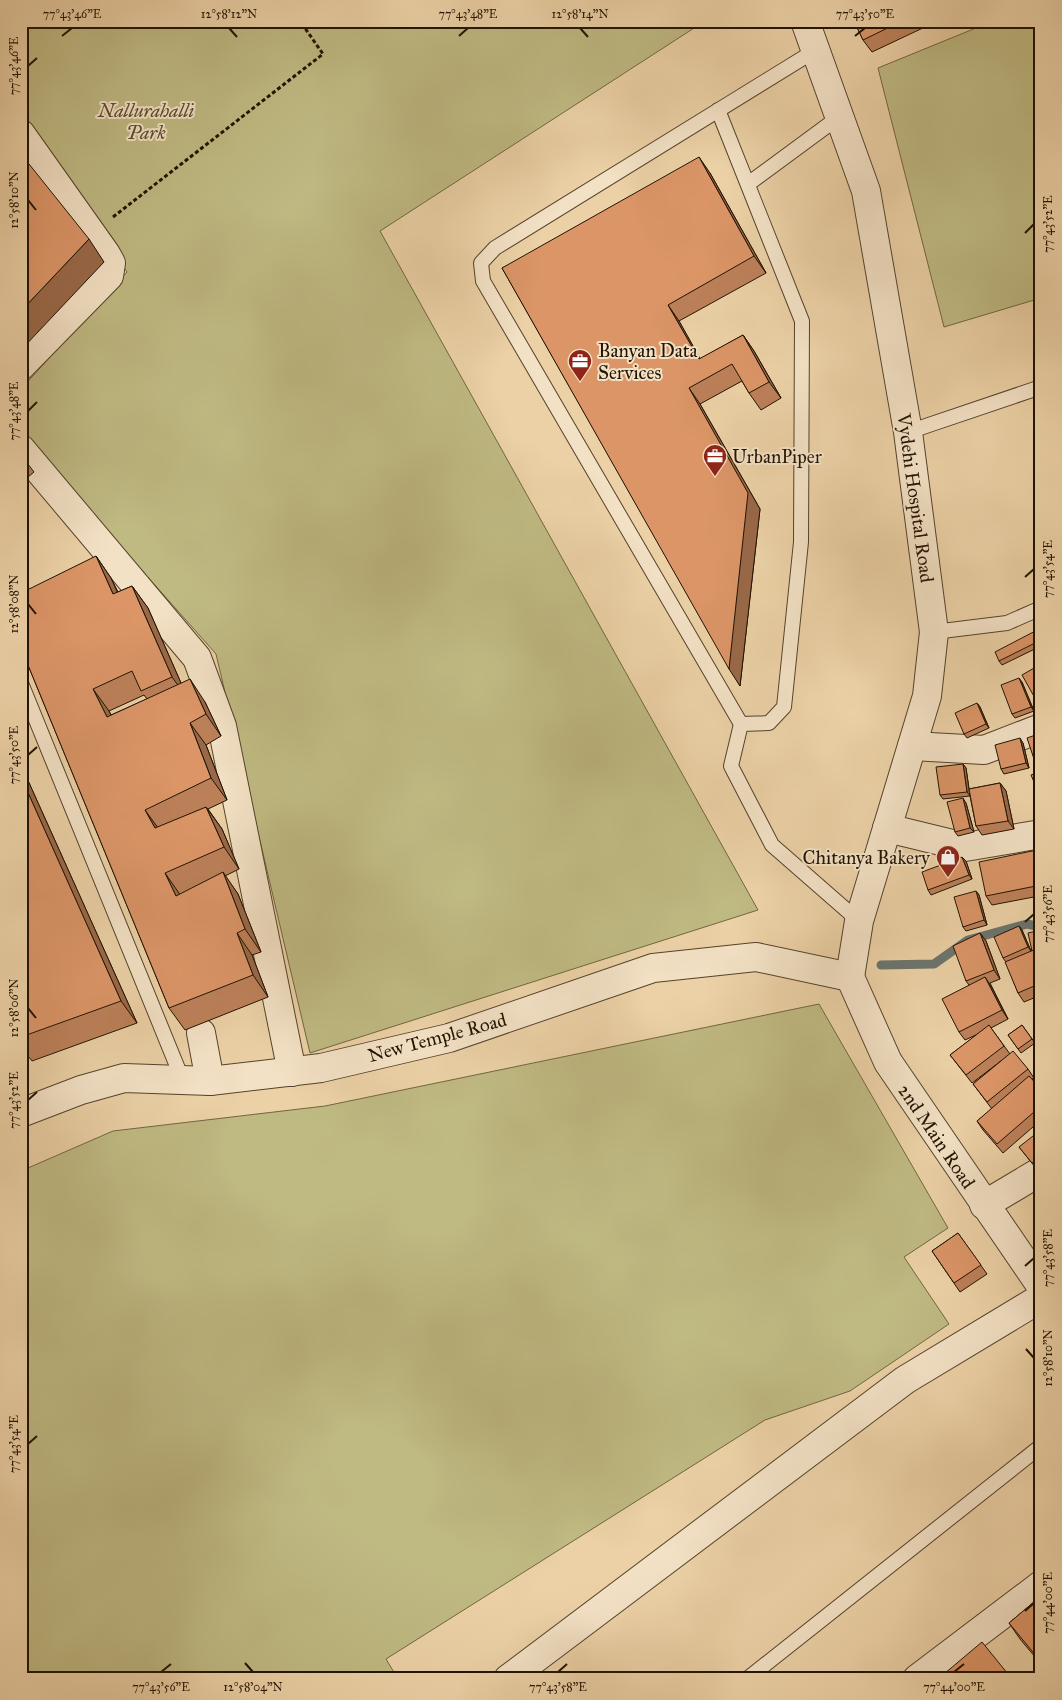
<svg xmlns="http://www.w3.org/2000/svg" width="1062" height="1700" font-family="'IM FELL Great Primer',serif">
  <rect width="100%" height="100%" fill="#ecd1a6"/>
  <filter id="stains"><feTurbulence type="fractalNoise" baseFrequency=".004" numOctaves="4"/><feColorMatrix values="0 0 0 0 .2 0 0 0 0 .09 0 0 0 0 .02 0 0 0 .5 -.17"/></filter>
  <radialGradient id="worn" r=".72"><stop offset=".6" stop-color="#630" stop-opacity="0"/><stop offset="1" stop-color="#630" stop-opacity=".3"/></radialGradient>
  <g fill="#bfb982" stroke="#706642">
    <polygon points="21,21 705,21 380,231 758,910 310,1053 216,654 21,434 21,389 127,272 21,113"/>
    <polygon points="993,21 1041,21 1041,298 944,327 878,68"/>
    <polygon points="819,1004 948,1228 904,1257 949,1324 850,1391 765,1420 386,1659 398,1679 21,1679 21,1171 113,1131 325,1106"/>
  </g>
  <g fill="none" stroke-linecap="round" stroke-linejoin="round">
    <polyline stroke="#6b746d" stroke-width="9" points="881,965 934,964 968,940 1027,924 1041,927"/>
    <g stroke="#54422c" stroke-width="16">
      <g id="service">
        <polyline points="718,110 802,321 801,542 784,707 769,723 741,724 483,281 481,263 495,248 816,50"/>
        <polyline points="748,184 839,117"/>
        <polyline points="908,432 1041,387"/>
        <polyline points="934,632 1007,623 1041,608"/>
        <polyline points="21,683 183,1081"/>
        <polyline points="741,724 731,766 772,845 859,921"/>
        <polyline points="747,1679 1041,1446"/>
      </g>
    </g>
    <g stroke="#54422c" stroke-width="30">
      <g id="minor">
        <polyline points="21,134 106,254 111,263 109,276 21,366"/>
        <polyline points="21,449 197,658 222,726 292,1072"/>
        <polyline points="912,746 984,750 1041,728"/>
        <polyline points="887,828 965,847 1041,834"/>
        <polyline points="201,1033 210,1081"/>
        <polyline points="984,1205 1041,1171"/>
        <polyline points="508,1679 905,1380 1041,1298"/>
        <polyline points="917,1679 1041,1585"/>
      </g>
    </g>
    <g stroke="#54422c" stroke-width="30">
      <g id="tertiary">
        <polyline points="805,21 866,191 908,432 934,632 927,696 859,921 850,977"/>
        <polyline points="850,977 888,1062 1041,1286"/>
        <polyline points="21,1113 81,1090 124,1078 210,1081 321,1068 449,1038 653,968 756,957 850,977"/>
      </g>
    </g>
    <g stroke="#211303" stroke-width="3" stroke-dasharray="4 2.5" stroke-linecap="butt">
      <polyline points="21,96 28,106"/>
      <polyline points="113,217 323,54 300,21"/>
    </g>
    <use href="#service" stroke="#f3e1c5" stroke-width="14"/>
    <use href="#minor" stroke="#f3e1c5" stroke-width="28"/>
    <use href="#tertiary" stroke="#f3e1c5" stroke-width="28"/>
  </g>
  <g fill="#bc8059" stroke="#211303" fill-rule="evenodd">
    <polygon points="854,21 922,21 925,27 872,52 863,40"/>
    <polygon points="710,173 766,273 679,321 700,359 743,335 754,351 781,398 761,410 749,393 742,381 700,404 760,509 740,686 502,268"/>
    <polygon points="21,455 34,472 21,483"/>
    <path d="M 96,556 L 111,578 L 118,592 L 132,586 L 148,608 L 181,683 L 205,702 L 221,736 L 206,745 L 227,800 L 208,809 L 222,829 L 239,869 L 225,876 L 238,894 L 261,952 L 252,955 L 268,997 L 185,1030 L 169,1008 L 21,648 ZM 144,695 L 147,699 L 111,715 L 109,711 Z"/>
    <polygon points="1041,628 1041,646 1002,665 999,661"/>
    <polygon points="1041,664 1041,707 1036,700"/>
    <polygon points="1022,682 1034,711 1015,718 1012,714"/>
    <polygon points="977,703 980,707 989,728 967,738 964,734"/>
    <polygon points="1041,733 1041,765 1038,766 1035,762"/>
    <polygon points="1023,743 1029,768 1004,774 1001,769"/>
    <polygon points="963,764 966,768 969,789 1000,783 1006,791 1014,829 982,835 976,826 970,796 943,799 940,795"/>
    <polygon points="21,765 137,1023 32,1061 21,1047"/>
    <polygon points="966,803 974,832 958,836 955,832"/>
    <polygon points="1037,850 1041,854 1041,904 1039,896 992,905 986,896"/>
    <polygon points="966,861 972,879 931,895 928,890"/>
    <polygon points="976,891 979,895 987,925 966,931 963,927"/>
    <polygon points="1019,926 1022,930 1031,951 1041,930 1041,995 1024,1002 1018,993 1006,962 1003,958"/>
    <polygon points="980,933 986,941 1000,979 990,983 1008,1019 991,1028 1010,1054 1028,1069 1034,1078 1032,1079 1041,1089 1041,1120 1003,1153 983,1130 977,1121 992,1109 973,1084 1001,1061 972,1083 950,1055 978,1034 965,1040 959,1032 969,985 966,981"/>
    <polygon points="1022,1025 1035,1043 1021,1053 1008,1035"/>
    <polygon points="1041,1135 1041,1162 1035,1167 1019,1147"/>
    <polygon points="958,1233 987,1274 960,1292 932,1251"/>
    <polygon points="1041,1596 1041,1664 1020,1639 1009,1623"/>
  </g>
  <g fill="#996848" stroke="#211303">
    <polygon points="699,157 710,173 766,273 754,256"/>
    <polygon points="89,239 104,262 21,350 21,311"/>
    <polygon points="668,305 679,321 710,376 699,359"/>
    <polygon points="743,335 754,351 781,398 769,382"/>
    <polygon points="689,388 700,404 760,509 740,686 729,669"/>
    <polygon points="96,556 111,578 128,616 113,594"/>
    <polygon points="132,586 148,608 188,699 172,677"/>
    <polygon points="1019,678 1022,682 1034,711 1031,707"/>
    <polygon points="190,679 205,702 221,736 206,714"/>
    <polygon points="93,689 109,711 123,739 107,717"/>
    <polygon points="977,703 980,707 989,728 986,724"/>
    <polygon points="190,723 206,745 227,800 211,778"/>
    <polygon points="1020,738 1023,743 1029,768 1026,763"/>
    <polygon points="963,764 966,768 970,796 967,792"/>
    <polygon points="21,765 137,1023 121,1001 21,777"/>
    <polygon points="1000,783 1006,791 1014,829 1008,821"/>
    <polygon points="963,798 966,803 974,832 970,828"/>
    <polygon points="206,807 222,829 239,869 224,847"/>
    <polygon points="145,810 161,832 155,828"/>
    <polygon points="1037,850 1041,854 1041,866"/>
    <polygon points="962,857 966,861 972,879 969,875"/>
    <polygon points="223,872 238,894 261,952 245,929"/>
    <polygon points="165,873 181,896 176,896"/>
    <polygon points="976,891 979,895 987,925 984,920"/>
    <polygon points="1019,926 1022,930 1031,951 1028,947"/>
    <polygon points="237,933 252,955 268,997 253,975"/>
    <polygon points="980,933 986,941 1000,979 994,970"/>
    <polygon points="985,977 991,986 1008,1019 1002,1010"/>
  </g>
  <g fill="#db9567" stroke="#211303">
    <polygon points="854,21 902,21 863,40"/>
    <polygon points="699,157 754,256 668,305 699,359 743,335 769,382 749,393 732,364 689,388 748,493 729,669 502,268"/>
    <polygon points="29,164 89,239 21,311 21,169"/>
    <polygon points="96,556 113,594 132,586 172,677 141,691 132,671 93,689 107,717 190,679 206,714 190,723 211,778 145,810 155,828 206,807 224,847 165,873 176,896 223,872 245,929 237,933 253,975 169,1008 21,648 21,593"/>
    <polygon points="1041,628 1041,640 999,661 995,652"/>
    <polygon points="1041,664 1041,697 1036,700 1022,675"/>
    <polygon points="1019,678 1031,707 1012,714 1001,685"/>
    <polygon points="977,703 986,724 964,734 955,713"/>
    <polygon points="1041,733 1041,760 1035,762 1027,738"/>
    <polygon points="1020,738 1026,763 1001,769 995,745"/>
    <polygon points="963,764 967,792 940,795 936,767"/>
    <polygon points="1041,771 1041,798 1031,775"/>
    <polygon points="21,777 121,1001 21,1037"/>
    <polygon points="1000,783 1008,821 976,826 969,789"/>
    <polygon points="963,798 970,828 955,832 947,802"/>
    <polygon points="1037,850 1041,866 1041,885 986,896 979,862"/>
    <polygon points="962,857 969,875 928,890 922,872"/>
    <polygon points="976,891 984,920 963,927 954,897"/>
    <polygon points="1041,892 1041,904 1039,893"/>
    <polygon points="1019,926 1028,947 1003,958 994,937"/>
    <polygon points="1041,930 1041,947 1032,951 1028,933"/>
    <polygon points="980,933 994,970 966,981 953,946"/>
    <polygon points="1041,947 1041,983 1018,993 1005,962"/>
    <polygon points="985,977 1002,1010 959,1032 942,999"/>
    <polygon points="989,1025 1004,1046 966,1075 950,1055"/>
    <polygon points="1022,1025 1032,1039 1018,1049 1008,1035"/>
    <polygon points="1013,1051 1028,1069 987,1102 973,1084"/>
    <polygon points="1029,1076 1041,1089 1041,1106 997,1144 977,1121"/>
    <polygon points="1038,1132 1041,1135 1041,1155 1032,1163 1019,1147"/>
    <polygon points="958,1233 981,1265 954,1283 932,1251"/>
    <polygon points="1041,1596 1041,1662 1009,1623"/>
    <polygon points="982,1642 1012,1679 938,1679"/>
  </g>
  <path fill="none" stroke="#211303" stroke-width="2" d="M 229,28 L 237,37M 580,28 L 588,37M 62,36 L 72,28M 459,36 L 468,28M 855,36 L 865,28M 28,66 L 37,58M 28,200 L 36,210M 1025,233 L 1034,224M 28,411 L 37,402M 1025,577 L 1034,569M 28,604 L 36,614M 28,755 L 37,747M 1025,922 L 1034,914M 28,1008 L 36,1018M 28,1100 L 37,1092M 1025,1266 L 1034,1258M 1026,1349 L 1034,1358M 28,1444 L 37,1436M 1025,1611 L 1034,1603M 245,1663 L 253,1672M 161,1672 L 171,1664M 558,1672 L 567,1664M 954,1672 L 964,1664"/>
  <defs>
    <g id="office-pin" transform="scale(1.25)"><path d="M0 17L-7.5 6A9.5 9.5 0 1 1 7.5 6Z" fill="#8f2418" stroke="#f3e1c5"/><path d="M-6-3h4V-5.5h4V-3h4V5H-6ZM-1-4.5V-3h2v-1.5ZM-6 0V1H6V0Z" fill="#fff"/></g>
    <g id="shop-pin" transform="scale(1.25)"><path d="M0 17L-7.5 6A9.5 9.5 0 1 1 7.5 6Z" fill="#8f2418" stroke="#f3e1c5"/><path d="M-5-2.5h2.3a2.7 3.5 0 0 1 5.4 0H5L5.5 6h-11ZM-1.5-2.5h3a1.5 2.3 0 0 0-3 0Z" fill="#fff"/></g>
  </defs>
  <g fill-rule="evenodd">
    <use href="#office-pin" x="580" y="361"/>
    <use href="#office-pin" x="715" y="456"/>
    <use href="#shop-pin" x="948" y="857"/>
  </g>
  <g text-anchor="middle" stroke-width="4" stroke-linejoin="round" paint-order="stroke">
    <g font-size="19" font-style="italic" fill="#584d2f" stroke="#f3e1c5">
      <text x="146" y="117">Nallurahalli<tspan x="146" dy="22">Park</tspan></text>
    </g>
    <g font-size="19" fill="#211303" stroke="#f3e1c5" text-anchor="start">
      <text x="598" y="357">Banyan Data<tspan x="598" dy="22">Services</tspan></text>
      <text x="732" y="463">UrbanPiper</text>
      <text x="930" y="864" text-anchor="end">Chitanya Bakery</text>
    </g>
    <g font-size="19" fill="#211303" stroke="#f3e1c5">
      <text transform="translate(916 498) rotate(82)" y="7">Vydehi Hospital Road</text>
      <text transform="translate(437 1037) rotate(-15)" y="7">New Temple Road</text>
      <text transform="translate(937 1136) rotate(56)" y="7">2nd Main Road</text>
    </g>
  </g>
  <rect width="1062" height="1700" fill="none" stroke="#ecd1a6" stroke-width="55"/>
  <rect x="28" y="28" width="1006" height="1644" fill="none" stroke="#211303" stroke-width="2"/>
  <g font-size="12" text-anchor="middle" fill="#211303">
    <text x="72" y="18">77°43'46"E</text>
    <text x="229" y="18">12°58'12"N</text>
    <text x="468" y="18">77°43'48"E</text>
    <text x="580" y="18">12°58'14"N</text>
    <text x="865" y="18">77°43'50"E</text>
    <text transform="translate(14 66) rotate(-90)" y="4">77°43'46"E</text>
    <text transform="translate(14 200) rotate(-90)" y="4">12°58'10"N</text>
    <text transform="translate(1048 224) rotate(-90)" y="4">77°43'52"E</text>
    <text transform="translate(14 411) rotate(-90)" y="4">77°43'48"E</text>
    <text transform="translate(1048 569) rotate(-90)" y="4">77°43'54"E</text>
    <text transform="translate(14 604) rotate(-90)" y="4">12°58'08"N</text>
    <text transform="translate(14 755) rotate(-90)" y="4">77°43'50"E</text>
    <text transform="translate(1048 914) rotate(-90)" y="4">77°43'56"E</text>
    <text transform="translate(14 1008) rotate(-90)" y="4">12°58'06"N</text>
    <text transform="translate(14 1100) rotate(-90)" y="4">77°43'52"E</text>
    <text transform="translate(1048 1258) rotate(-90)" y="4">77°43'58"E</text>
    <text transform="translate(1048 1358) rotate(-90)" y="4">12°58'10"N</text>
    <text transform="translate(14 1444) rotate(-90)" y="4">77°43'54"E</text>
    <text transform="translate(1048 1603) rotate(-90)" y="4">77°44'00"E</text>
    <text x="161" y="1691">77°43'56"E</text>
    <text x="253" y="1691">12°58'04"N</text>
    <text x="558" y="1691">77°43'58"E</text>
    <text x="954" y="1691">77°44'00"E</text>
  </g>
  <rect width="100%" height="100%" filter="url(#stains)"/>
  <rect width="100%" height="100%" fill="url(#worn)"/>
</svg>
